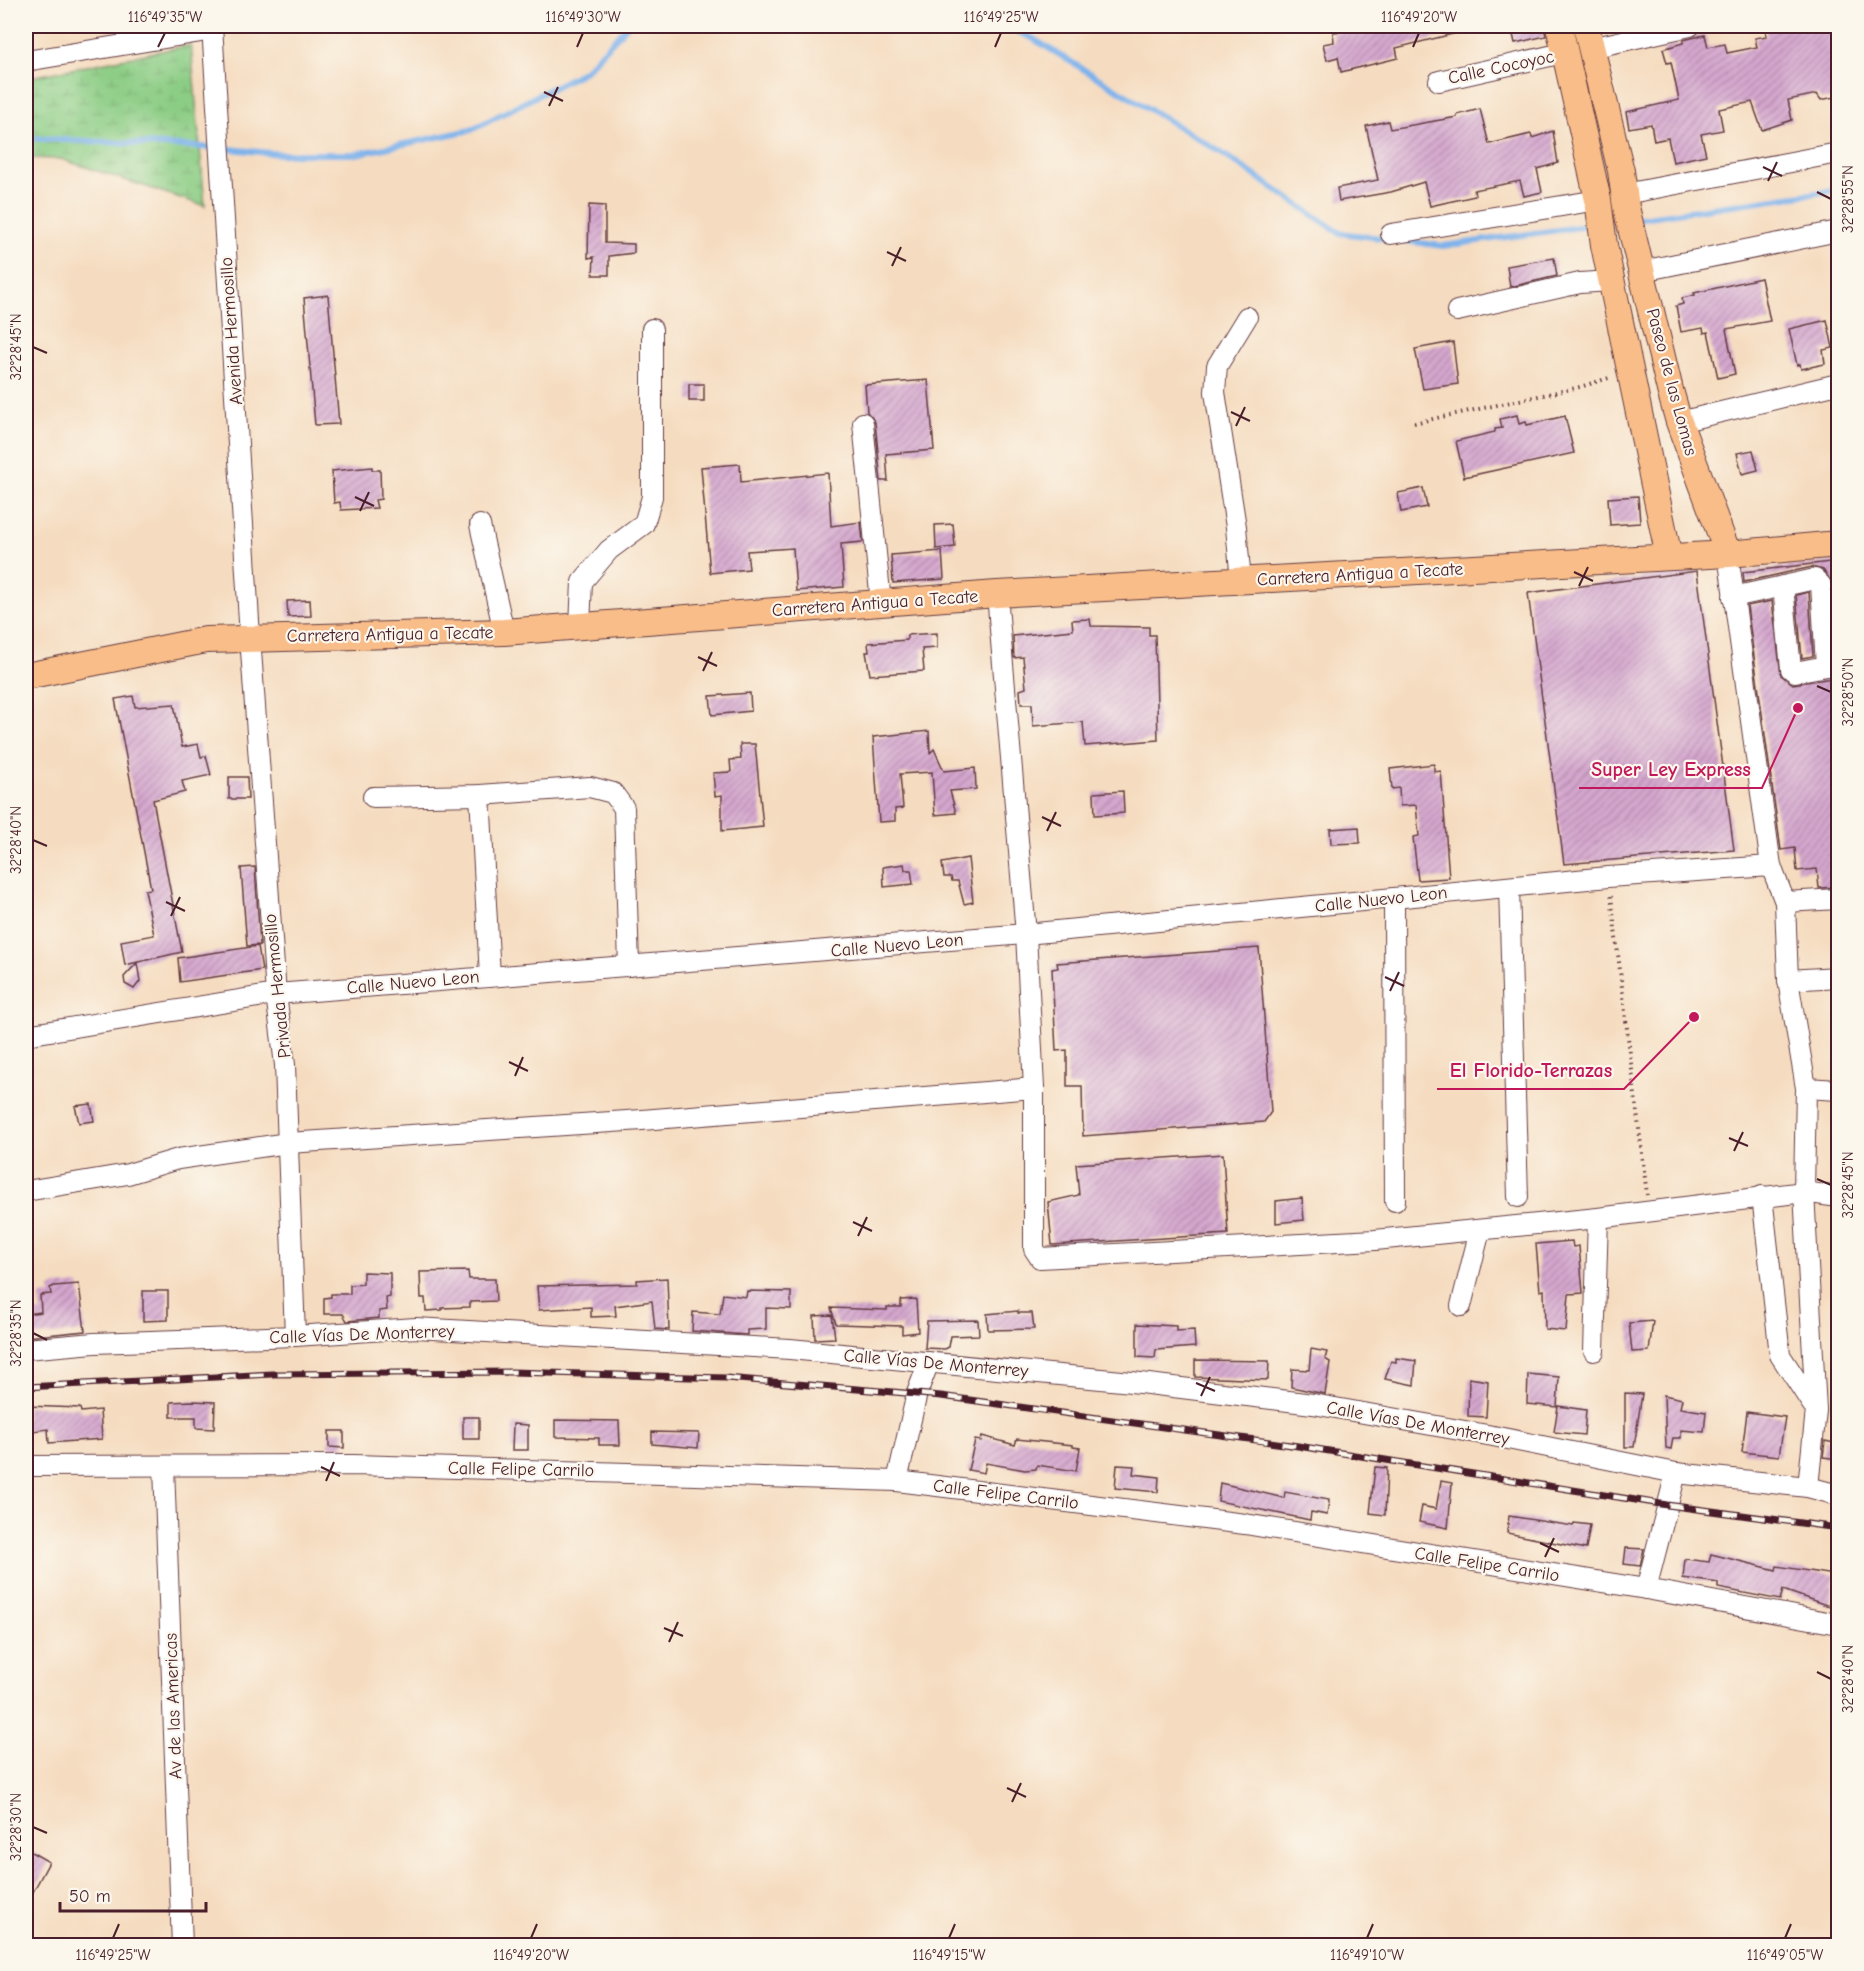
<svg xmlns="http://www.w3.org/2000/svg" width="1864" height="1971" font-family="'Comic Neue',sans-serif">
  <defs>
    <pattern id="wetland-marsh" width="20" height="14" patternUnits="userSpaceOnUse" patternTransform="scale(1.5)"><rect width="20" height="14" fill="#8ccd85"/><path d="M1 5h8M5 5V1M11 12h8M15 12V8" fill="none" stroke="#7ab073"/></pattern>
    <pattern id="building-hatch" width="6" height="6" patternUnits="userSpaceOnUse" patternTransform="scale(1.5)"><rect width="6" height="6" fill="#d5a7cf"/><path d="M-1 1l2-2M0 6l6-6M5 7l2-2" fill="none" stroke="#af87a8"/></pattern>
  </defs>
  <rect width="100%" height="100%" fill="#fbf7ec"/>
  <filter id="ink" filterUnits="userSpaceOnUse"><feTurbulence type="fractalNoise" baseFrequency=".0167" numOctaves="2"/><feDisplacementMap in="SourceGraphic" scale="12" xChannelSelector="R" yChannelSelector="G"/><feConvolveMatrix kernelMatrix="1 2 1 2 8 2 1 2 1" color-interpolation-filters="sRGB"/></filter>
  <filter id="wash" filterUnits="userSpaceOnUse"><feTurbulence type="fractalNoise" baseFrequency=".008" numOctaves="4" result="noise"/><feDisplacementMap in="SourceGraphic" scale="24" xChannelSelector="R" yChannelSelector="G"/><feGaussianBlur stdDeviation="1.35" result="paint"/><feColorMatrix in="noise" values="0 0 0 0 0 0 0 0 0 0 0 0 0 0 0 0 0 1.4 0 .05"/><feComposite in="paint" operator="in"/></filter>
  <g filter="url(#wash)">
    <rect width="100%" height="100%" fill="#f5dcc0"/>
    <polygon fill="url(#wetland-marsh)" stroke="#6b7658" stroke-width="1.5" points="191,45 205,206 61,159 26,158 26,78"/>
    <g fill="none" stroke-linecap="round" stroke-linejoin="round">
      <g stroke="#7eb2eb" stroke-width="6">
        <polyline points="1005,26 1030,37 1217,150 1340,233 1389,239"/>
        <polyline points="26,138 219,148 281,154 356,154 471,130 585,71 627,26"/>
        <polyline points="1634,219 1838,190"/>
        <polyline points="1399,240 1443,246 1594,225"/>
      </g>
    </g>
    <g id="blocks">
      <g fill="url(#building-hatch)">
        <polygon points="1344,26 1464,26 1465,31 1396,48 1398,58 1341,72 1338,57 1327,60 1323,44 1334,42 1333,32 1345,31"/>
        <polygon points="1511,26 1544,26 1546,36 1515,43"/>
        <polygon points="1776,26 1839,26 1839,96 1821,100 1817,94 1788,100 1792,120 1762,130 1752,102 1719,109 1723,130 1701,134 1706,155 1673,162 1668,138 1654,141 1651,124 1629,128 1626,112 1679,100 1671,62 1667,63 1663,49 1683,43 1683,40 1705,35 1708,47 1725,44 1727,53 1757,47 1755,38 1767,36 1765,28"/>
        <polygon points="1480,109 1489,144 1531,134 1532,138 1553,131 1558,163 1537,169 1542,192 1524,196 1520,181 1474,190 1475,196 1430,206 1424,182 1391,192 1339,201 1337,188 1378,180 1366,126 1388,121 1390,129 1457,117 1457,115"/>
        <polygon points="589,205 605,206 605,243 634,244 634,253 609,256 609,275 593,275 594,257 588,258"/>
        <polygon points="1554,258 1557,276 1510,287 1507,266"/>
        <polygon points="1761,278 1770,321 1726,329 1735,374 1718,378 1708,332 1704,333 1703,328 1681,332 1676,306 1683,304 1682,298 1695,295 1694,293"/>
        <polygon points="328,295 339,424 315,425 304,298"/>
        <polygon points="1827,320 1833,348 1823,350 1825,364 1801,369 1800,364 1797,365 1789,329"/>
        <polygon points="1453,342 1458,384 1423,389 1415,349"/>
        <polygon points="928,380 934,450 886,454 888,481 881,481 875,422 867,412 865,385"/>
        <rect x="689" y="384" width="15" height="17"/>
        <polygon points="1517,415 1519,424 1526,422 1527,425 1565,416 1574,453 1464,477 1456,441 1495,432 1495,429 1502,428 1500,419"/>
        <polygon points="1753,450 1758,470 1742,474 1737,453"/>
        <polygon points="740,464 741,482 828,473 831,526 861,522 863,542 841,544 844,587 796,591 793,548 747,551 749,569 710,573 701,467"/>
        <polygon points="372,467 372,470 380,470 381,499 375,500 377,508 341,510 340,502 334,503 332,471"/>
        <polygon points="1423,488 1427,507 1401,512 1398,493"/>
        <polygon points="1638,496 1640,523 1610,525 1608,498"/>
        <polygon points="953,524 955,547 936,549 935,525"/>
        <polygon points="942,551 944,579 893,583 891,555"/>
        <polygon points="1839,561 1839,653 1833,584 1823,570 1812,567 1744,582 1743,572"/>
        <polygon points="1697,571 1734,850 1564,864 1528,593"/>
        <polygon points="1809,592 1813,656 1802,658 1796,595"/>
        <polygon points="310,600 311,616 288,617 287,601"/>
        <polygon points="1772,601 1781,675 1793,684 1839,677 1839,887 1819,888 1817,869 1797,871 1795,848 1781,850 1747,606"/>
        <polygon points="1090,619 1091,626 1149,627 1149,635 1155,635 1158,740 1085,746 1083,722 1033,726 1032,704 1021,704 1020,690 1026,688 1023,657 1014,658 1013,636 1073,630 1072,620"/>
        <polygon points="937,633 937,648 922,649 924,671 870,675 866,652 869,652 868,643 907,640 907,635"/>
        <polygon points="750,693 751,711 712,715 710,696"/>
        <polygon points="133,696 135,707 174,704 182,747 198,744 201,757 206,756 211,775 182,781 185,792 153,800 182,952 125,965 121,941 154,935 145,890 151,889 115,699"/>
        <polygon points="929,731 930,753 934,749 944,771 975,768 976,789 950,791 956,813 935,815 932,772 900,774 903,808 895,809 895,821 879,822 873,737"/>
        <polygon points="740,744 755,744 763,827 722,831 722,795 715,796 713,773 731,772 730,760 741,759"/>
        <polygon points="1434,764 1434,772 1441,771 1449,878 1418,880 1413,837 1419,836 1416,805 1400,806 1399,788 1392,789 1390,769"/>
        <polygon points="229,777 247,777 248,799 229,799"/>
        <polygon points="1123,791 1124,813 1095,815 1094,793"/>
        <polygon points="1359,827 1360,843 1331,844 1330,829"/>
        <polygon points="968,858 973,902 964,904 958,881 952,881 951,877 944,877 942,863"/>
        <polygon points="904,864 905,870 911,870 913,884 884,887 883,867"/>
        <polygon points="255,867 260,945 247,946 241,868"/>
        <polygon points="258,946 262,970 180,982 178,958"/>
        <polygon points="1259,948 1271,1112 1264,1122 1083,1136 1082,1086 1067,1086 1067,1050 1056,1051 1052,969 1058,968 1057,963"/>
        <polygon points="137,963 140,981 134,989 125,984 124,977"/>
        <polygon points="91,1104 94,1121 79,1123 75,1106"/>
        <polygon points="1223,1154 1228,1234 1052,1245 1048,1202 1079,1195 1076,1164"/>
        <polygon points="1302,1198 1304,1220 1276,1223 1276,1201"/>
        <polygon points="1572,1241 1573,1247 1579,1246 1583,1293 1569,1294 1566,1331 1545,1329 1544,1290 1540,1291 1536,1244"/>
        <polygon points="468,1271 469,1279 495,1279 496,1301 470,1302 470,1307 442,1308 442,1310 426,1311 425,1298 421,1298 420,1272"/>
        <polygon points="363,1272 390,1273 390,1297 386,1298 387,1310 379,1311 379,1318 347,1321 343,1314 324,1314 324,1298 331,1297 331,1294 350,1294 350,1285 363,1284"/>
        <polygon points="667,1278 669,1330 655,1329 652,1301 615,1306 616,1316 591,1317 591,1307 539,1310 537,1286 637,1284 637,1280"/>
        <polygon points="79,1284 85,1331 26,1337 26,1314 41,1312 40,1295 51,1294 50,1288 54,1286"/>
        <polygon points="143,1291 168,1291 168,1320 143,1321"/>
        <polygon points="747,1291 791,1292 791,1309 766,1308 766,1329 747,1330 747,1335 692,1331 693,1312 720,1314 723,1294 746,1297"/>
        <polygon points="916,1299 918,1332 902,1334 902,1326 836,1324 831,1308 887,1310 887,1307 901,1307 901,1300"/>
        <polygon points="1018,1311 1018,1313 1032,1313 1034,1329 988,1330 987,1314"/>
        <polygon points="832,1315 835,1338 815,1339 814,1316"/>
        <polygon points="978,1320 979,1335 951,1336 949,1347 945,1349 925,1348 927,1321"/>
        <polygon points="1653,1321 1649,1351 1632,1352 1629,1323"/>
        <polygon points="1137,1324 1176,1326 1176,1331 1194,1330 1195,1347 1156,1350 1155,1358 1137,1357"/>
        <polygon points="1311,1349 1327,1352 1325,1359 1330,1362 1325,1394 1291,1387 1292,1369 1309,1370"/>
        <polygon points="1396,1358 1416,1361 1414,1385 1385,1379 1391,1361 1396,1362"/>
        <polygon points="1195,1360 1269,1361 1268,1380 1195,1377"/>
        <polygon points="1528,1374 1559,1377 1557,1407 1527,1404"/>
        <polygon points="1469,1378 1488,1381 1486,1417 1468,1416"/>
        <polygon points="1625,1393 1642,1394 1634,1447 1625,1447"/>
        <polygon points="1664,1395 1682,1399 1680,1408 1706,1412 1704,1432 1681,1430 1681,1438 1673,1438 1671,1449 1666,1448"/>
        <polygon points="192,1401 215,1402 214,1429 196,1428 196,1417 171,1417 171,1402"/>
        <polygon points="26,1406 80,1408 81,1412 100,1410 102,1439 49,1443 48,1429 26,1432"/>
        <polygon points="1558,1406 1586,1410 1584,1435 1554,1432"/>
        <polygon points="1747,1412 1785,1417 1779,1456 1742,1452"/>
        <rect x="463" y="1417" width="16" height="22"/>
        <polygon points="555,1420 619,1421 620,1445 599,1445 599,1438 555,1437"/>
        <polygon points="513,1424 528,1425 528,1450 512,1450"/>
        <polygon points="329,1431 344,1431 344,1448 329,1447"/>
        <polygon points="652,1432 699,1433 698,1448 652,1444"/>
        <polygon points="982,1436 1015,1445 1017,1439 1073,1445 1073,1447 1080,1448 1076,1471 1037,1465 1036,1469 1025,1470 986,1463 984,1473 968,1470 975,1440 981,1441"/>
        <polygon points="1825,1441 1839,1444 1839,1459 1823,1457"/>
        <polygon points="1117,1465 1134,1466 1133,1474 1159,1477 1158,1492 1115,1488"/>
        <polygon points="1375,1467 1387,1468 1385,1515 1370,1513"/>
        <polygon points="1441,1481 1452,1483 1448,1528 1419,1522 1422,1506 1436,1509"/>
        <polygon points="1220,1483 1284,1498 1285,1492 1329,1500 1327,1515 1311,1512 1310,1520 1218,1501"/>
        <polygon points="1509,1516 1573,1526 1574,1523 1590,1525 1586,1549 1507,1533"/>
        <polygon points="1626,1548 1644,1549 1640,1566 1624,1564"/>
        <polygon points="1711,1554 1776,1570 1777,1566 1835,1575 1829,1606 1783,1590 1780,1600 1718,1588 1718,1583 1683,1578 1685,1559 1709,1562"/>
        <polygon points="26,1849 49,1862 26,1905"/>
      </g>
    </g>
  </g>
  <g filter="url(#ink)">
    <use href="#blocks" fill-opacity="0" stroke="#643b41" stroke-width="1.5"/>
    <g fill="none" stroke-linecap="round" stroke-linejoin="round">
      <g stroke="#643b41" stroke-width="22">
        <g id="minor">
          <polyline points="212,26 250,637 276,994 285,1065 295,1336"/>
          <polyline points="1591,48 1690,26"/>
          <polyline points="26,61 213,30"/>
          <polyline points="1439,81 1563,53"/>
          <polyline points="1625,194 1838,153"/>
          <polyline points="1391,234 1598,200"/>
          <polyline points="1642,271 1838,231"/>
          <polyline points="1457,311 1580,283 1611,281"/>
          <polyline points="1679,422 1838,384"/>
          <polyline points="863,423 881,603"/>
          <polyline points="480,525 504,632"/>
          <polyline points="1728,554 1771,866 1785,902 1788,980 1806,1088 1804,1192 1816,1410 1808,1487"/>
          <polyline points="1241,581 1236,527 1215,392 1217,366 1247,317"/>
          <polyline points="1783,586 1791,669 1795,672 1826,666"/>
          <polyline points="997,594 1026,934 1034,1088 1034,1249 1040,1258 1375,1240 1598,1218 1804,1192 1838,1197"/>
          <polyline points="1733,597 1815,579 1821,585 1826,666 1838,665"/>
          <polyline points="580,626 582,582 609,550 644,524 652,497 652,329"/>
          <polyline points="480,795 490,976"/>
          <polyline points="373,797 480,795 590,787 613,793 624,808 629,966"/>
          <polyline points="1509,887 1518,1197"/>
          <polyline points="1394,898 1395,1201"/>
          <polyline points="1785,902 1838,899"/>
          <polyline points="1788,980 1838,977"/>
          <polyline points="26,1035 276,994 1026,934 1608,877 1771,866"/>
          <polyline points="1806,1088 1838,1090"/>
          <polyline points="26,1191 128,1174 178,1159 288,1143 642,1120 1034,1088"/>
          <polyline points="1762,1196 1780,1355 1816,1410"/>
          <polyline points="1461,1306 1480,1230"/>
          <polyline points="26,1349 94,1343 295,1336 416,1328 790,1349 1132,1382 1313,1404 1493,1436 1676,1473 1808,1487 1838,1495"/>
          <polyline points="1594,1351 1598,1218"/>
          <polyline points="26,1466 354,1465 897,1481 1245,1524 1646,1589 1838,1624"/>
          <polyline points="164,1467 182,1946"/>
          <polyline points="897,1481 917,1393 929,1362"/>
          <polyline points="1646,1589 1676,1473"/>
        </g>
      </g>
      <g stroke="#643b41" stroke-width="28">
        <g id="major">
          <polyline points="1559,26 1598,200 1604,245 1669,557"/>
          <polyline points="1586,26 1621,171 1626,207 1670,390 1679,422 1728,554"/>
          <polyline points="26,676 206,640 504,632 997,594 1728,554 1838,544"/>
        </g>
      </g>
      <g stroke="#643b41" stroke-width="4" stroke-dasharray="1.5 4.5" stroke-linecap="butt">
        <polyline points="1414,423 1580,387 1612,377"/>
        <polyline points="1611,896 1647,1195"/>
      </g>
      <use href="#minor" stroke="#fff" stroke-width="20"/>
      <use href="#major" stroke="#f8bd88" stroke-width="26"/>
      <g stroke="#4a1f2b" stroke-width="7">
        <polyline id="rail" points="26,1387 272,1374 512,1372 726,1378 941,1396 1298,1446 1667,1505 1838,1528"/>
      </g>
      <use href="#rail" stroke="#fbf7ec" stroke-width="4.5" stroke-dasharray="14" stroke-linecap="butt"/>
    </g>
  </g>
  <path fill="none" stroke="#4a1f2b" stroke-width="2" d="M 158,47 L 165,33M 577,47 L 583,33M 995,47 L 1001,33M 1413,47 L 1419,33M 544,92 L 563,101M 549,106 L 558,87M 1763,167 L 1782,176M 1768,181 L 1777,162M 1817,192 L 1831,199M 887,252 L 906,261M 892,266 L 901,247M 33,347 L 47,353M 1231,412 L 1250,421M 1236,426 L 1245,407M 355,497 L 374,506M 360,511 L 369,492M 1574,572 L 1593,581M 1579,586 L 1588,567M 698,657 L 717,666M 703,671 L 712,652M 1817,686 L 1831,692M 1042,817 L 1061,826M 1047,831 L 1056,812M 33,840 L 47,846M 166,902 L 185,911M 171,916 L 180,897M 1385,977 L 1404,986M 1390,991 L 1399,972M 509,1062 L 528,1071M 515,1076 L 523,1057M 1729,1138 L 1748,1146M 1734,1151 L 1743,1132M 1817,1179 L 1831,1185M 853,1222 L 872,1231M 858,1236 L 867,1217M 33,1333 L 47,1340M 1196,1383 L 1215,1391M 1201,1396 L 1210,1377M 321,1467 L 340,1476M 326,1481 L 334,1462M 1540,1543 L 1559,1552M 1545,1557 L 1554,1538M 664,1628 L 683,1636M 669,1642 L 678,1622M 1817,1672 L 1831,1679M 1007,1788 L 1026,1797M 1012,1802 L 1021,1783M 33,1827 L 47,1833M 113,1938 L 119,1924M 531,1938 L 537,1924M 949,1938 L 955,1924M 1367,1938 L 1373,1924M 1785,1938 L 1791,1924"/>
  <g text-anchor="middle" stroke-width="4.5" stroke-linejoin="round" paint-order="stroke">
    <g font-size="18" fill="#4a1f2b" stroke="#fbf7ec">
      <text transform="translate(1501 67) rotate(-12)" y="6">Calle Cocoyoc</text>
      <text transform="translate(231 331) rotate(-94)" y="6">Avenida Hermosillo</text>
      <text transform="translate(1672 382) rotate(75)" y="6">Paseo de las Lomas</text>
      <text transform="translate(1360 574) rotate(-3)" y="6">Carretera Antigua a Tecate</text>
      <text transform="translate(875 603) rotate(-4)" y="6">Carretera Antigua a Tecate</text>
      <text transform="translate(390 634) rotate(-1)" y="6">Carretera Antigua a Tecate</text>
      <text transform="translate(1381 899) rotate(-6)" y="6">Calle Nuevo Leon</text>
      <text transform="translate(897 945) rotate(-5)" y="6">Calle Nuevo Leon</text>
      <text transform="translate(413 982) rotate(-5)" y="6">Calle Nuevo Leon</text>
      <text transform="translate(277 986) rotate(-96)" y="6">Privada Hermosillo</text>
      <text transform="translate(362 1334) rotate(-2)" y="6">Calle Vías De Monterrey</text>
      <text transform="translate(936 1363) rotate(5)" y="6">Calle Vías De Monterrey</text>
      <text transform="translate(1418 1423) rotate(10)" y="6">Calle Vías De Monterrey</text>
      <text transform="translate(521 1469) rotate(1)" y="6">Calle Felipe Carrilo</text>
      <text transform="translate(1006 1494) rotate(7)" y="6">Calle Felipe Carrilo</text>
      <text transform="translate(1487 1564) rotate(9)" y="6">Calle Felipe Carrilo</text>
      <text transform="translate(173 1706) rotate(-92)" y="6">Av de las Americas</text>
    </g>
  </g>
  <path fill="none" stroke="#c2185b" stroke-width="2" d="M1798 708L1762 788H1579M1694 1017L1624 1089H1437"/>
  <g fill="#c2185b" stroke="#fbf7ec" stroke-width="2">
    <circle cx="1798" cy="708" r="6"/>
    <circle cx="1694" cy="1017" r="6"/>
  </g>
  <g font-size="20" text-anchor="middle" font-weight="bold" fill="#c2185b" stroke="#fbf7ec" stroke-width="4.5" stroke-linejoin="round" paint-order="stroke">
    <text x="1671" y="776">Super Ley Express</text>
    <text x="1531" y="1077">El Florido-Terrazas</text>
  </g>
  <rect width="1864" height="1971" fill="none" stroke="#fbf7ec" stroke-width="66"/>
  <path d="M60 1902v9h146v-9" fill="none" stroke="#4a1f2b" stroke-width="3"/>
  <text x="69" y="1902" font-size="18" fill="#4a1f2b" stroke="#fbf7ec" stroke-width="4.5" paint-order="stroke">50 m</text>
  <rect x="33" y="33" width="1798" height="1905" fill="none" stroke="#4a1f2b" stroke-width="2"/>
  <g font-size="15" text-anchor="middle" fill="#4a1f2b">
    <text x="165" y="22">116°49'35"W</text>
    <text x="583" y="22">116°49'30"W</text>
    <text x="1001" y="22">116°49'25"W</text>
    <text x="1419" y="22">116°49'20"W</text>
    <text transform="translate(1848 199) rotate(-90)" y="5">32°28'55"N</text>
    <text transform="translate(16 347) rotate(-90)" y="5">32°28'45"N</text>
    <text transform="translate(1848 692) rotate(-90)" y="5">32°28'50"N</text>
    <text transform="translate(16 840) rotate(-90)" y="5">32°28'40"N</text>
    <text transform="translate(1848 1185) rotate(-90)" y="5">32°28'45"N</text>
    <text transform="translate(16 1333) rotate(-90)" y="5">32°28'35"N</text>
    <text transform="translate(1848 1679) rotate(-90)" y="5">32°28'40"N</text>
    <text transform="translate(16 1827) rotate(-90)" y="5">32°28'30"N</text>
    <text x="113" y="1960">116°49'25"W</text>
    <text x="531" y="1960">116°49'20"W</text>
    <text x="949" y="1960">116°49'15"W</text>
    <text x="1367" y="1960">116°49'10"W</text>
    <text x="1785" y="1960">116°49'05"W</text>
  </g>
</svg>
